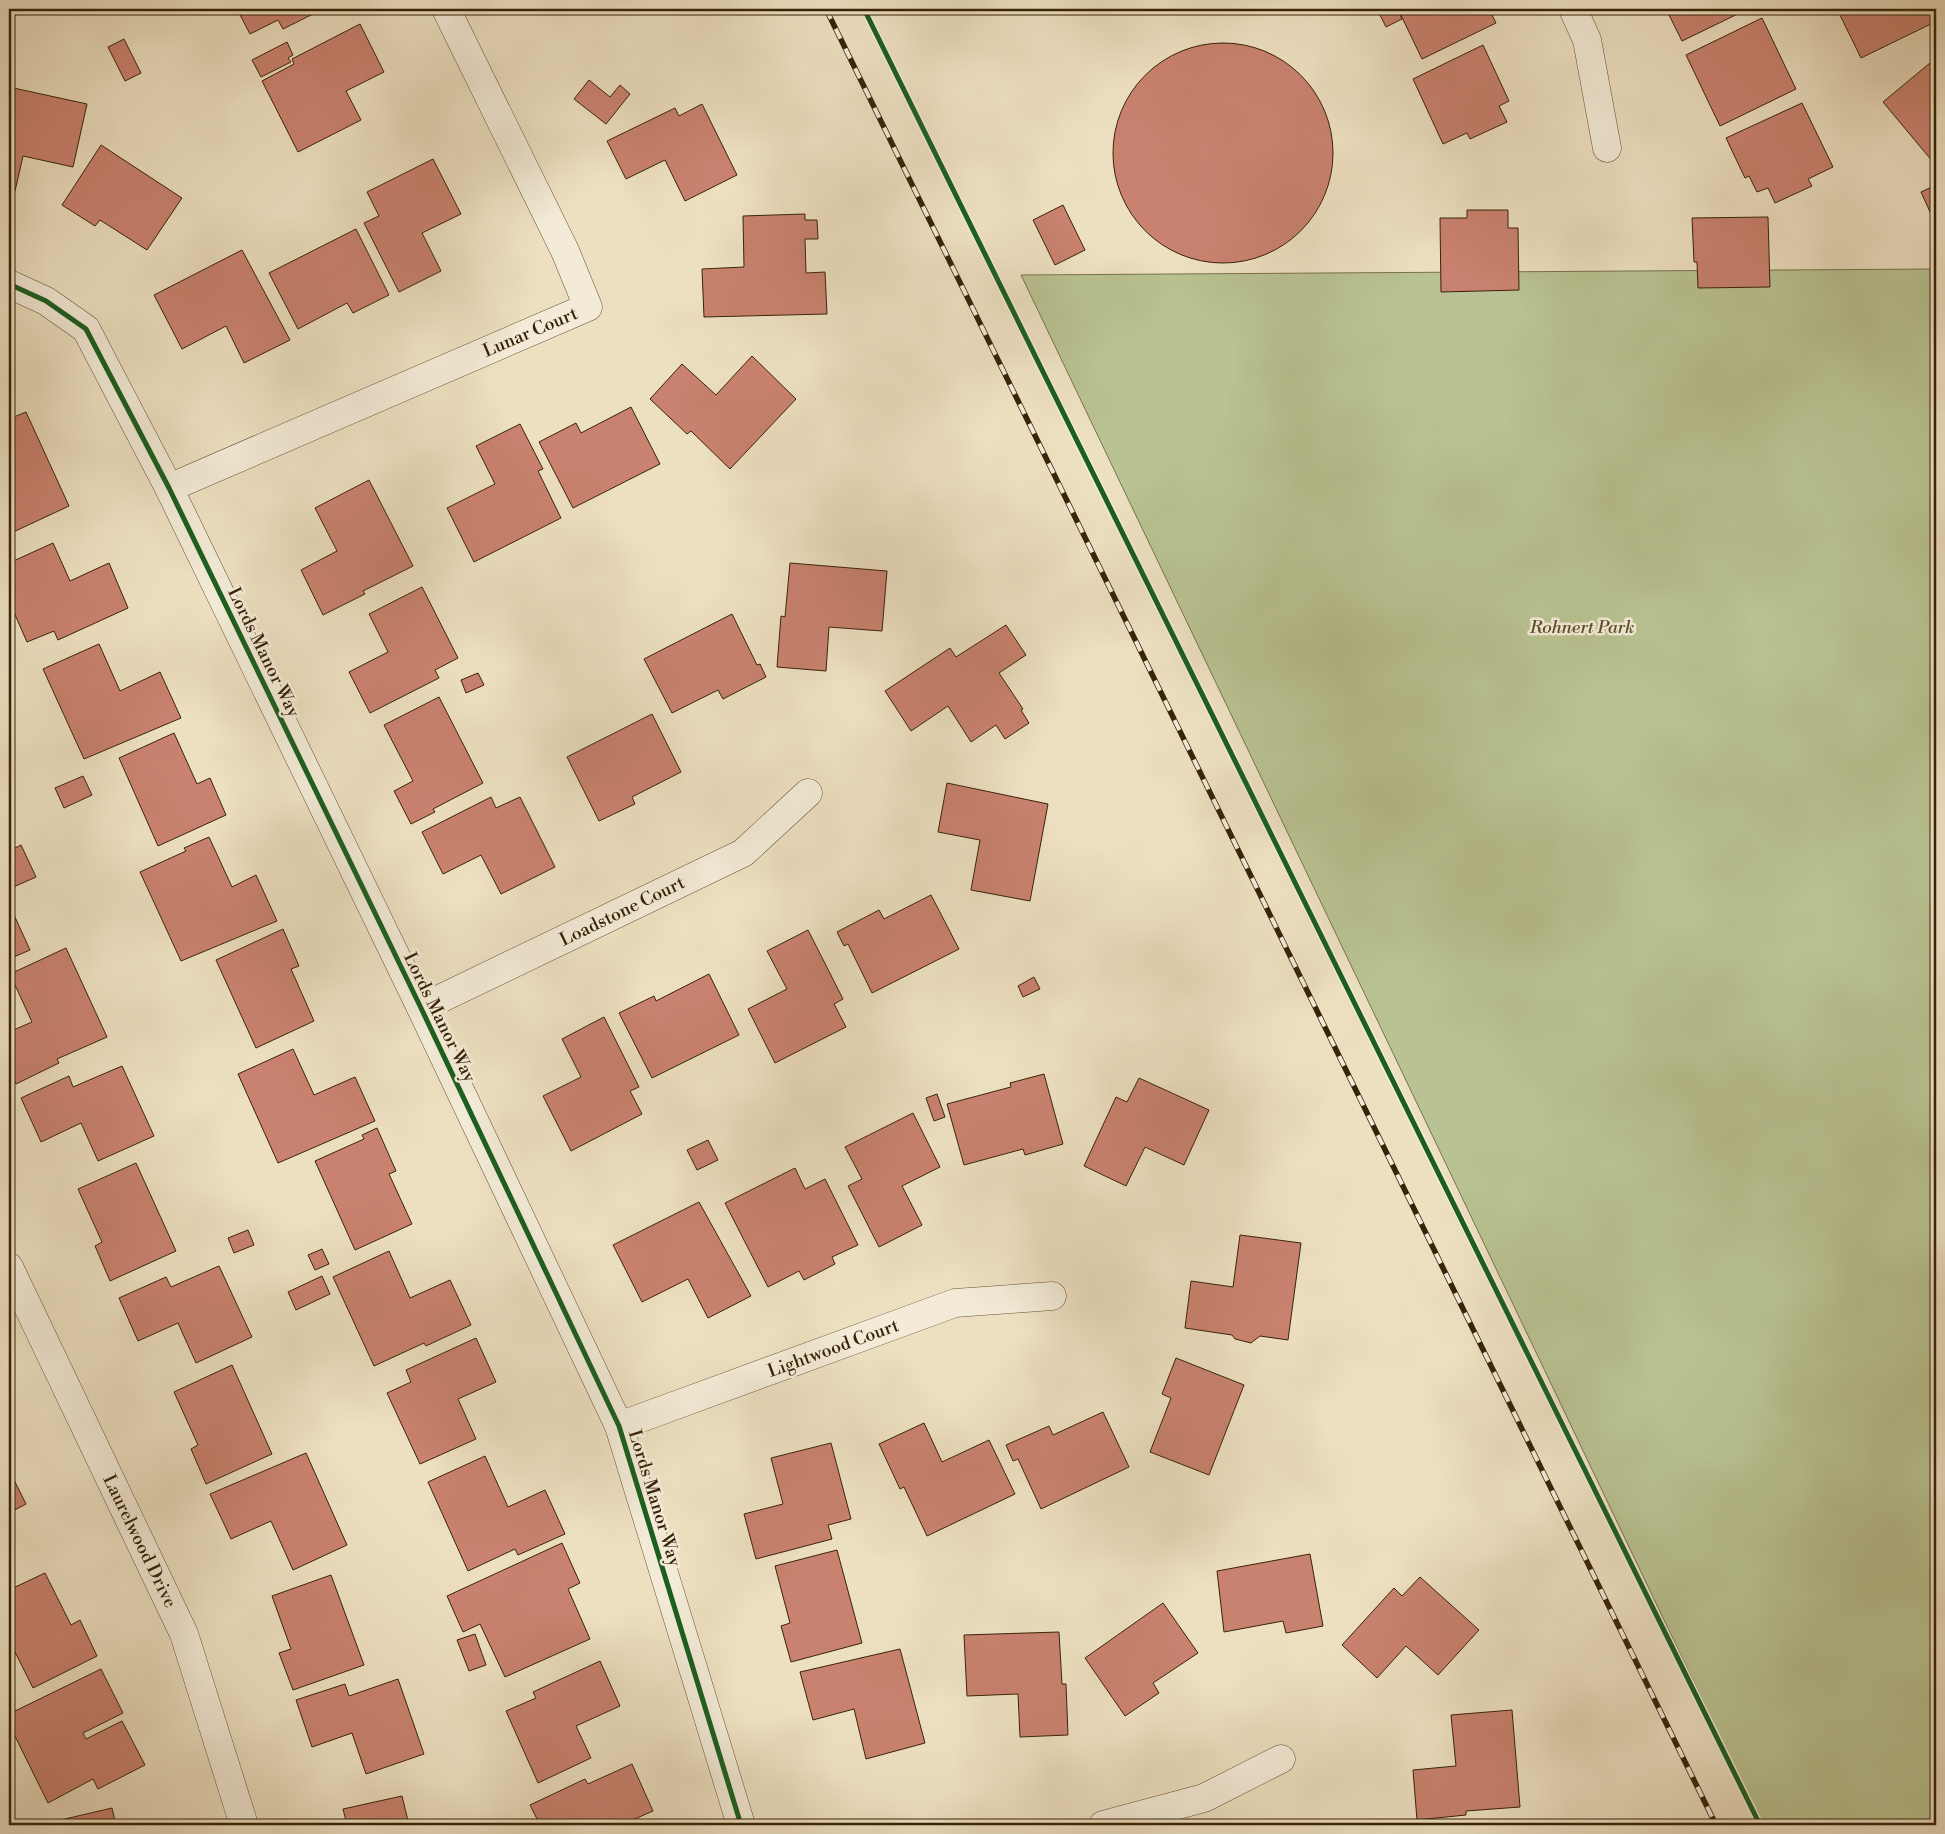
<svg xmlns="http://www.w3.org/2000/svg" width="1945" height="1834" font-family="'Libre Bodoni',serif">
  <rect width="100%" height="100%" fill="#ede0c1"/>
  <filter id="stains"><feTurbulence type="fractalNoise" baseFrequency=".004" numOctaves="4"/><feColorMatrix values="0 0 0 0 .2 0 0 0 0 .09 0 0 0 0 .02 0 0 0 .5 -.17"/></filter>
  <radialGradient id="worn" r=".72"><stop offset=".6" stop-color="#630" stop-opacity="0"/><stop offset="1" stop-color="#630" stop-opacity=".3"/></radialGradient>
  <polygon fill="#b9c292" stroke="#78724c" points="1936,269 1936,1825 1762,1825 1021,275"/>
  <g fill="#c9826f" stroke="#372307">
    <polygon points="237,9 323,9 283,29 278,20 250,34"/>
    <polygon points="1377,9 1397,9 1402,19 1386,27"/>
    <polygon points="1398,9 1489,9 1496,23 1422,59"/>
    <polygon points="1666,9 1748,9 1682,41"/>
    <polygon points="1800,9 1817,9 1803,15"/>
    <polygon points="1837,9 1929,9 1935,22 1861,58"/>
    <polygon points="1762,18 1796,89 1720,126 1686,55"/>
    <polygon points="360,24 384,72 346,91 361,120 298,152 262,81 294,64 292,59"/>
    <polygon points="124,39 141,73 125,81 108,47"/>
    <polygon points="287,42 293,55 288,58 291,62 261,77 252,60"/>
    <circle cx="1223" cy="153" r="110"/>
    <polygon points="1483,45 1509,101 1499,106 1507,122 1470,139 1467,133 1443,144 1413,79"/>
    <polygon points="1936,58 1936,159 1933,162 1883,102"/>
    <polygon points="589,80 610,97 620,85 630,94 606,124 574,99"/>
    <polygon points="9,87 87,104 73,167 23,156 15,191 9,190"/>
    <polygon points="1802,103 1833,167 1808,179 1812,186 1775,203 1768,188 1757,192 1749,176 1745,178 1726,138"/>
    <polygon points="702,104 737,175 685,201 665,160 626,179 607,141 675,108 679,116"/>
    <polygon points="101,145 182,198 147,250 100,220 95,226 62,205"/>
    <polygon points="433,159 461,214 422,233 441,271 399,292 364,223 379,216 367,192"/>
    <polygon points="1936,185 1936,225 1921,192"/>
    <polygon points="1063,205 1085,250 1055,265 1033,220"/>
    <polygon points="1467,210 1508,210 1508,228 1518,228 1519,290 1441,292 1440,218 1467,218"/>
    <polygon points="805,214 805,220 817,220 818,239 805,239 806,273 825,272 827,314 704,317 702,269 744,267 743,216"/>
    <polygon points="1768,217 1770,287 1698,288 1697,262 1694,262 1692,218"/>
    <polygon points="356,229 389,295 353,313 347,303 298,329 269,273"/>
    <polygon points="242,250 290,340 244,363 226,326 182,349 154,295"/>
    <polygon points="752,356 796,399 730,469 691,431 687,434 650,399 682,364 716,395"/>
    <polygon points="631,407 660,464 573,508 539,442 576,423 581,433"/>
    <polygon points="26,412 69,506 9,534 9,419"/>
    <polygon points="520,424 543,469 538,471 561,518 474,562 447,508 495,484 476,446"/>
    <polygon points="369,480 413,566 363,591 365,594 323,615 301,570 337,551 315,508"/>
    <polygon points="53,543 70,581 109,563 128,608 58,640 54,631 27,642 9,601 9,563"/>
    <polygon points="790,563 887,571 882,631 829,627 826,671 777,667 781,616 785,617"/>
    <polygon points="422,587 458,658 435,670 439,678 370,713 349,672 388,652 369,614"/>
    <polygon points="732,614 757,665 760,664 766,677 723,699 718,690 672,713 644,659"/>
    <polygon points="1006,625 1026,655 999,673 1023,709 1021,710 1029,723 1005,739 996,725 971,742 948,706 911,731 885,691 950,648 956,657"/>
    <polygon points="99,644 120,691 160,672 181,718 84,759 43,669"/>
    <polygon points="478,673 484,685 466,693 461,680"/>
    <polygon points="439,697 483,783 433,809 435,812 411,824 394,791 413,781 384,725"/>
    <polygon points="652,714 681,772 632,797 635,804 599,821 567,757"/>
    <polygon points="174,733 197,784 210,778 226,815 158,846 119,758"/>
    <polygon points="83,776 92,795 64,808 55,788"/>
    <polygon points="947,783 1048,804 1030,901 971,890 980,840 938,832"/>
    <polygon points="491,797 496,808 520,797 555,867 501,894 481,855 443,874 422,832"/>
    <polygon points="209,837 232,887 256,875 277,921 181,961 140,872 186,851 184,848"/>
    <polygon points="21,845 36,877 9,889 9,851"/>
    <polygon points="931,895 959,949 872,993 848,944 844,946 837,932 879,910 884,919"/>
    <polygon points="9,904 30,950 9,959"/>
    <polygon points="283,929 299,966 291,969 314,1021 256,1048 216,960"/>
    <polygon points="808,930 843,999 834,1004 846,1027 775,1063 748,1009 787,989 767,951"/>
    <polygon points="66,948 107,1037 57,1059 59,1063 16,1084 9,1069 9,1032 32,1022 10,974"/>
    <polygon points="709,974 739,1035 652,1078 619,1013 654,996 656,1001"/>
    <polygon points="1034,977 1040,989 1023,997 1018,986"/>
    <polygon points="604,1017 639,1087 630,1091 642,1114 571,1151 543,1096 581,1077 562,1039"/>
    <polygon points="293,1049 314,1095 355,1077 375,1121 278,1163 238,1074"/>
    <polygon points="122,1066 154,1136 98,1161 81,1123 41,1142 21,1098 69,1076 73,1087"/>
    <polygon points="1044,1074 1063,1144 1025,1155 1023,1149 964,1165 947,1104 1011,1087 1010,1083"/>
    <polygon points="1139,1078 1209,1110 1184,1165 1145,1147 1126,1186 1084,1166 1116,1097 1127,1102"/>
    <polygon points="937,1094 945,1117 934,1121 926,1098"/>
    <polygon points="913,1113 940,1167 902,1186 922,1225 879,1247 848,1186 862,1179 845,1147"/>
    <polygon points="377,1128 396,1171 389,1174 412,1224 355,1250 315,1161 364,1139 362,1135"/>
    <polygon points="708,1140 718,1160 697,1170 687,1150"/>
    <polygon points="136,1163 176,1251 110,1281 95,1246 102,1242 78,1189"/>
    <polygon points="795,1168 805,1189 825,1179 858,1245 832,1257 835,1264 804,1280 799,1271 768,1287 725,1203"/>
    <polygon points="699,1202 751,1296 708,1318 688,1279 642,1302 613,1245"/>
    <polygon points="248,1230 254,1245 234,1253 228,1238"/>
    <polygon points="1240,1235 1301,1243 1288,1340 1260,1336 1251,1343 1235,1339 1232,1335 1185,1328 1191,1281 1233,1287"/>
    <polygon points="322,1249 329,1264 315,1270 308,1255"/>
    <polygon points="389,1251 410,1298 450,1280 471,1325 426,1346 424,1343 374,1366 333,1277"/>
    <polygon points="219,1266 252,1337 196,1363 178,1323 138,1341 119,1298 166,1277 171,1287"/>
    <polygon points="322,1276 330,1294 296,1310 288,1292"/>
    <polygon points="476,1338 496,1382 458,1399 476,1439 420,1464 387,1393 411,1382 406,1370"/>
    <polygon points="1176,1358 1244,1385 1209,1475 1150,1452 1171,1398 1162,1394"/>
    <polygon points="232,1365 272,1454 206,1484 191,1449 198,1445 174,1392"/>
    <polygon points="1103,1412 1129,1467 1041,1509 1018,1459 1013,1461 1006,1445 1049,1426 1053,1435"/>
    <polygon points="924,1423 942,1462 989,1440 1015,1494 927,1536 904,1487 900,1489 879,1444"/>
    <polygon points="831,1443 851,1519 828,1525 832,1539 756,1559 744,1514 783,1504 771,1458"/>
    <polygon points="306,1453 347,1545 293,1570 271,1521 231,1539 210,1494"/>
    <polygon points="485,1456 508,1507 545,1490 565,1534 518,1555 515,1549 468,1571 428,1482"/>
    <polygon points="9,1470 26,1504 9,1513"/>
    <polygon points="562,1543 580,1583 568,1589 590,1639 505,1677 480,1624 463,1632 447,1596"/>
    <polygon points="837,1550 862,1643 791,1662 781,1626 790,1623 775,1566"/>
    <polygon points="1310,1554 1323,1626 1286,1633 1283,1621 1224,1632 1217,1571"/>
    <polygon points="45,1573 71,1625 80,1620 97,1656 33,1688 9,1640 9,1590"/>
    <polygon points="331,1575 364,1665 293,1690 279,1653 291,1649 272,1596"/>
    <polygon points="1420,1577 1479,1630 1438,1675 1406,1646 1377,1678 1342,1645 1394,1588 1402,1596"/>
    <polygon points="1163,1603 1198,1653 1153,1683 1159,1693 1125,1716 1085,1658"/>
    <polygon points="1059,1632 1062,1684 1066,1684 1068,1735 1020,1737 1018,1694 967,1696 964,1635"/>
    <polygon points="475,1634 486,1665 469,1671 457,1640"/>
    <polygon points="900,1649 925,1743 866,1759 854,1709 813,1720 800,1672"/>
    <polygon points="600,1661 620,1706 576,1726 591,1758 538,1783 506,1711 536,1698 533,1692"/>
    <polygon points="101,1669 123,1713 83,1733 86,1739 122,1721 145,1765 98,1789 93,1779 48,1803 9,1724 9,1714"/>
    <polygon points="398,1679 424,1754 366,1774 352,1733 312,1747 296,1700 345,1684 349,1696"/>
    <polygon points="1512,1710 1520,1807 1466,1811 1466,1815 1417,1820 1413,1770 1456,1766 1451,1715"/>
    <polygon points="632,1764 653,1811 621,1825 540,1825 530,1805 585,1779 588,1784"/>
    <polygon points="402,1796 409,1825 347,1825 343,1809"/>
    <polygon points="112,1808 116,1825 53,1825 52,1822"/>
  </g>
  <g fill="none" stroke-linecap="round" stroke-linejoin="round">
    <g stroke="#645236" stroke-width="29">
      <g id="street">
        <polyline points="1573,9 1587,40 1607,148"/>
        <polyline points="9,284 46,301 86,329 169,488 421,1008 619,1426 741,1825"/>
        <polyline points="169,488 588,307 565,251 446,9"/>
        <polyline points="421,1008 743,853 808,793"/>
        <polyline points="9,1267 184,1634 244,1825"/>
        <polyline points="619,1426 955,1303 1052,1296"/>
        <polyline points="1103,1825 1204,1798 1281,1759"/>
      </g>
    </g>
    <use href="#street" stroke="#f3ebd7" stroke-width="28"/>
    <g stroke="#372307" stroke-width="5.5">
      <polyline id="rail" points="826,9 1716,1825"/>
    </g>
    <use href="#rail" stroke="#f3ebd7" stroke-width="4" stroke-dasharray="11" stroke-linecap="butt"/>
    <g stroke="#f3ebd7" stroke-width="8">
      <g id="cycleway">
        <polyline points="864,9 1760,1825"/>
        <polyline points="9,284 46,301 86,329 169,488 421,1008 619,1426 741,1825"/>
      </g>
    </g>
    <use href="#cycleway" stroke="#1b5e20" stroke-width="5"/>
  </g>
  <g text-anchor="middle" stroke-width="5" stroke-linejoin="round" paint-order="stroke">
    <g font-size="18" fill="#372307" stroke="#f3ebd7">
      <text transform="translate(530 332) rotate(-23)" y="6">Lunar Court</text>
      <text transform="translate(264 652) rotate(64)" y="6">Lords Manor Way</text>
      <text transform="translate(622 911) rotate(-26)" y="6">Loadstone Court</text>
      <text transform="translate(440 1017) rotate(64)" y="6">Lords Manor Way</text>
      <text transform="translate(833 1348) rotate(-20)" y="6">Lightwood Court</text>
      <text transform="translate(655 1498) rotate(73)" y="6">Lords Manor Way</text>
      <text transform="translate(140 1541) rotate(64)" y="6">Laurelwood Drive</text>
    </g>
    <g font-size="18" font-style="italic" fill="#584b2a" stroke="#f3ebd7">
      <text x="1582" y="633">Rohnert Park</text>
    </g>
  </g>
  <rect width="1945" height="1834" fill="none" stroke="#ede0c1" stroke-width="30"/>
  <rect x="10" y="10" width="1925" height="1814" fill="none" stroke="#372307" stroke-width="2.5"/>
  <rect x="15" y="15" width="1915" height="1804" fill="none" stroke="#372307"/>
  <rect width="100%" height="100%" filter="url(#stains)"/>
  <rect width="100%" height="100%" fill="url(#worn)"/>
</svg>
